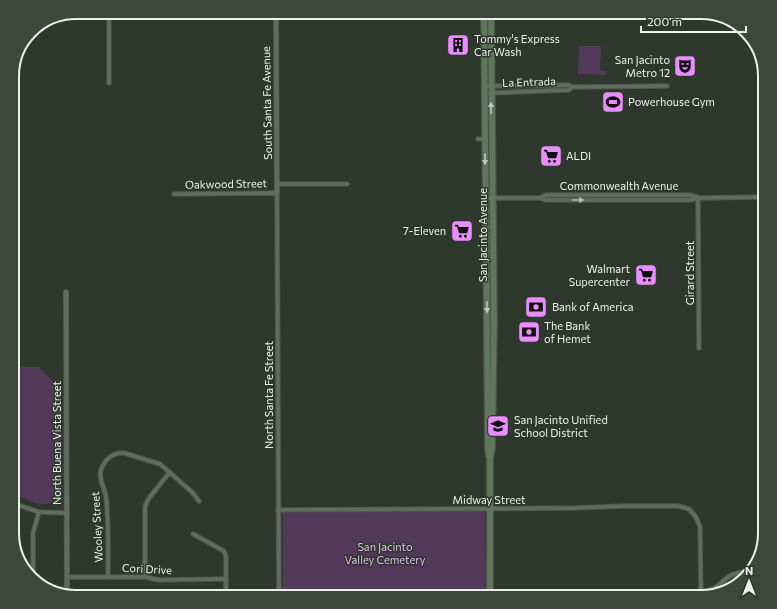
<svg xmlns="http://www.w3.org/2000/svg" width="777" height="609" font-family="Commissioner,sans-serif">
  <rect width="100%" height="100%" fill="#2e382d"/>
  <g fill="#533959">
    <polygon points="579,46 601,46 600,71 606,71 606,75 578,74"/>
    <polygon points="12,367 39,367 61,390 62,501 40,505 12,493"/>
    <polygon points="283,510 485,510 486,597 283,597"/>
  </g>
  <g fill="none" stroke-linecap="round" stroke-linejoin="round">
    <g stroke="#4d564d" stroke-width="5.5">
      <g id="minor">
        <polyline points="109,12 109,83"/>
        <polyline points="13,70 13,167 15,270"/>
        <polyline points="485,86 568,85 572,87 667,86"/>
        <polyline points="490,93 569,90 572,87"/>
        <polyline points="478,139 485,139"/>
        <polyline points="277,184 347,184"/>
        <polyline points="174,194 277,193 279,597"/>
        <polyline points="486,198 540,198 546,200 690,200 698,198 765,197"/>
        <polyline points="540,198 546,195 690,195 697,197"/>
        <polyline points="698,198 699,348"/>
        <polyline points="12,503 39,512 66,513"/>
        <polyline points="278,510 574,508 625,506 678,506 689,509 696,517 700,527 701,597"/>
        <polyline points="193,534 224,551 226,557 226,597"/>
        <polyline points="67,577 145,577 159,580 226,579"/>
        <path d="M 108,577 C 108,550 109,523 106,497 C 105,488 98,479 101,470 C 104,460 113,452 124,453 L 160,464 L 192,492 L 199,501"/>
        <polyline points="145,577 145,506 149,498 170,472"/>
        <polyline points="33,579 33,533 39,512"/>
        <path d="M 701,592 C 720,590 721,579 734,574 C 739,572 745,572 750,572"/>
      </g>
    </g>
    <g stroke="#4d564d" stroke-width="6">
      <g id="tertiary">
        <polyline points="276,12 277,193"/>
        <polyline points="66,292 67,594"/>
      </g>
    </g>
    <g stroke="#4d564d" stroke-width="8">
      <g id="secondary">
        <polyline points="484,12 488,448 489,456"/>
        <polyline points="490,597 490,458 492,448 494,324 491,12"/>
      </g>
    </g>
    <use href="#minor" stroke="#616c60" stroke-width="3.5"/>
    <use href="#tertiary" stroke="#616c60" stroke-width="4.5"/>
    <use href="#secondary" stroke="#60775e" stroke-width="5.5"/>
  </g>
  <defs><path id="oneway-solid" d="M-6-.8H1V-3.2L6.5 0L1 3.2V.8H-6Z"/></defs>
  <g fill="#bac6b9">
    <use href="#oneway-solid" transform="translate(491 108) rotate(-90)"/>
    <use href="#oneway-solid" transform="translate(485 159) rotate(89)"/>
    <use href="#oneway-solid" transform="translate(487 307) rotate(89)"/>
  </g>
  <use fill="#acb5ac" href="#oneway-solid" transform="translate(578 200)"/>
  <defs>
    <g id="building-square" transform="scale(1.15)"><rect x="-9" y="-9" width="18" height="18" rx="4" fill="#e98efe" stroke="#2e382d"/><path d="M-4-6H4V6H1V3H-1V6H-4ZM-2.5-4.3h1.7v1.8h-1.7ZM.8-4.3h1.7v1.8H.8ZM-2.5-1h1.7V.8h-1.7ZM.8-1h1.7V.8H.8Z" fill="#111"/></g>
    <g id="theatre-square" transform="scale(1.15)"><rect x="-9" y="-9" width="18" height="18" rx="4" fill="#e98efe" stroke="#2e382d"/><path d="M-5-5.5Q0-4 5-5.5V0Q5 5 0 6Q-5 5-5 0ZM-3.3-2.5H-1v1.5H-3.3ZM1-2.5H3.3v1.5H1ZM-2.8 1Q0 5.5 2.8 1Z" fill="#111"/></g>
    <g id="stadium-square" transform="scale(1.15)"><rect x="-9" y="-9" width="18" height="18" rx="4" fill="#e98efe" stroke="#2e382d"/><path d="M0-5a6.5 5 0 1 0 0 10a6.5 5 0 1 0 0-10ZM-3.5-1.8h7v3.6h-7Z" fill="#111"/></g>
    <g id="supermarket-square" transform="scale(1.15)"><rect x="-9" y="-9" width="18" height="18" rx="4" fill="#e98efe" stroke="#2e382d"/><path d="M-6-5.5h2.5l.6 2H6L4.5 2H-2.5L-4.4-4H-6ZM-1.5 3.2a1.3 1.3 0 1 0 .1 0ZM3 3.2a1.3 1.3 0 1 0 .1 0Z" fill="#111"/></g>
    <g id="bank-square" transform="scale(1.15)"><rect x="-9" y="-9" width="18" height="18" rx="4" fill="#e98efe" stroke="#2e382d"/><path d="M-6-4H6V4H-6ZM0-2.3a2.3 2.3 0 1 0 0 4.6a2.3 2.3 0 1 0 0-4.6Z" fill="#111"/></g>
    <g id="school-square" transform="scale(1.15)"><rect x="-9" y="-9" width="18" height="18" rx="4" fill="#e98efe" stroke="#2e382d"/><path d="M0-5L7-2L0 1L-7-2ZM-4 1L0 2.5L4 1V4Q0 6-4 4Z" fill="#111"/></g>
  </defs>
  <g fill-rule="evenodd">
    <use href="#building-square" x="458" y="45"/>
    <use href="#theatre-square" x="685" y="66"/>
    <use href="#stadium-square" x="613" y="102"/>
    <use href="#supermarket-square" x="551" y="156"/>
    <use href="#supermarket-square" x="462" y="231"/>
    <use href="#supermarket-square" x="646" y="275"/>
    <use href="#bank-square" x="536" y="307"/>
    <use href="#bank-square" x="529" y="332"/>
    <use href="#school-square" x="498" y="426"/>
  </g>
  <g text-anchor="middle" stroke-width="3" stroke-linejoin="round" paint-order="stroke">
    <g font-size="11" fill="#eaf1ea" stroke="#2e382d" text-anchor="start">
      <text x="474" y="43">Tommy's Express<tspan x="474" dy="13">Car Wash</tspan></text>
      <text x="670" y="64" text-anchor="end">San Jacinto<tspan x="670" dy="13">Metro 12</tspan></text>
      <text x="628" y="106">Powerhouse Gym</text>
      <text x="566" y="160">ALDI</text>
      <text x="446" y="235" text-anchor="end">7-Eleven</text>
      <text x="630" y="273" text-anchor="end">Walmart<tspan x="630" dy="13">Supercenter</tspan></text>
      <text x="552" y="311">Bank of America</text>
      <text x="544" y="330">The Bank<tspan x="544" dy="13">of Hemet</tspan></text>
      <text x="514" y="424">San Jacinto Unified<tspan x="514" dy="13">School District</tspan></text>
    </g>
    <g font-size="11" fill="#eaf1ea" stroke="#2e382d">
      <text transform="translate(529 82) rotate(-2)" y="4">La Entrada</text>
      <text transform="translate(267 103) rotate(-91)" y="4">South Santa Fe Avenue</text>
      <text transform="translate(226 184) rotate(-1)" y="4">Oakwood Street</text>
      <text x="619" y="190">Commonwealth Avenue</text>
      <text transform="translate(483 235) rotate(-90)" y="4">San Jacinto Avenue</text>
      <text transform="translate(690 273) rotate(-90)" y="4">Girard Street</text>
      <text transform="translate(269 395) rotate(-90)" y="4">North Santa Fe Street</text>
      <text transform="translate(57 443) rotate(-90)" y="4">North Buena Vista Street</text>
      <text x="489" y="504">Midway Street</text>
      <text transform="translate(97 527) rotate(-93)" y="4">Wooley Street</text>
      <text transform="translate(147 569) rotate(3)" y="4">Cori Drive</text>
    </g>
    <g font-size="11" fill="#eab7f7" stroke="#2e382d">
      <text x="385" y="551">San Jacinto<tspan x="385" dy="13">Valley Cemetery</tspan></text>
    </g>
  </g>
  <path d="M0 0H777V609H0ZM76 19H701A57 57 0 0 1 758 76V533A57 57 0 0 1 701 590H76A57 57 0 0 1 19 533V76A57 57 0 0 1 76 19Z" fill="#3d473c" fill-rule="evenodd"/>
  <path fill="none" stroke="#eaf1ea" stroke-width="2" d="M76 19H701A57 57 0 0 1 758 76V533A57 57 0 0 1 701 590H76A57 57 0 0 1 19 533V76A57 57 0 0 1 76 19Z"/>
  <g transform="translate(749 581)" stroke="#2e382d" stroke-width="3" paint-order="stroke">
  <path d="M0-3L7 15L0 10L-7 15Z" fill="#eaf1ea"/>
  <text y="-6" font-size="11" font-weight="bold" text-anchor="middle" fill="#eaf1ea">N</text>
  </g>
  <path d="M641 26v6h105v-6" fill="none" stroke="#eaf1ea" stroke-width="2"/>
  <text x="647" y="26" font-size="12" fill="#eaf1ea" stroke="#2e382d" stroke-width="3" paint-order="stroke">200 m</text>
</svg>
